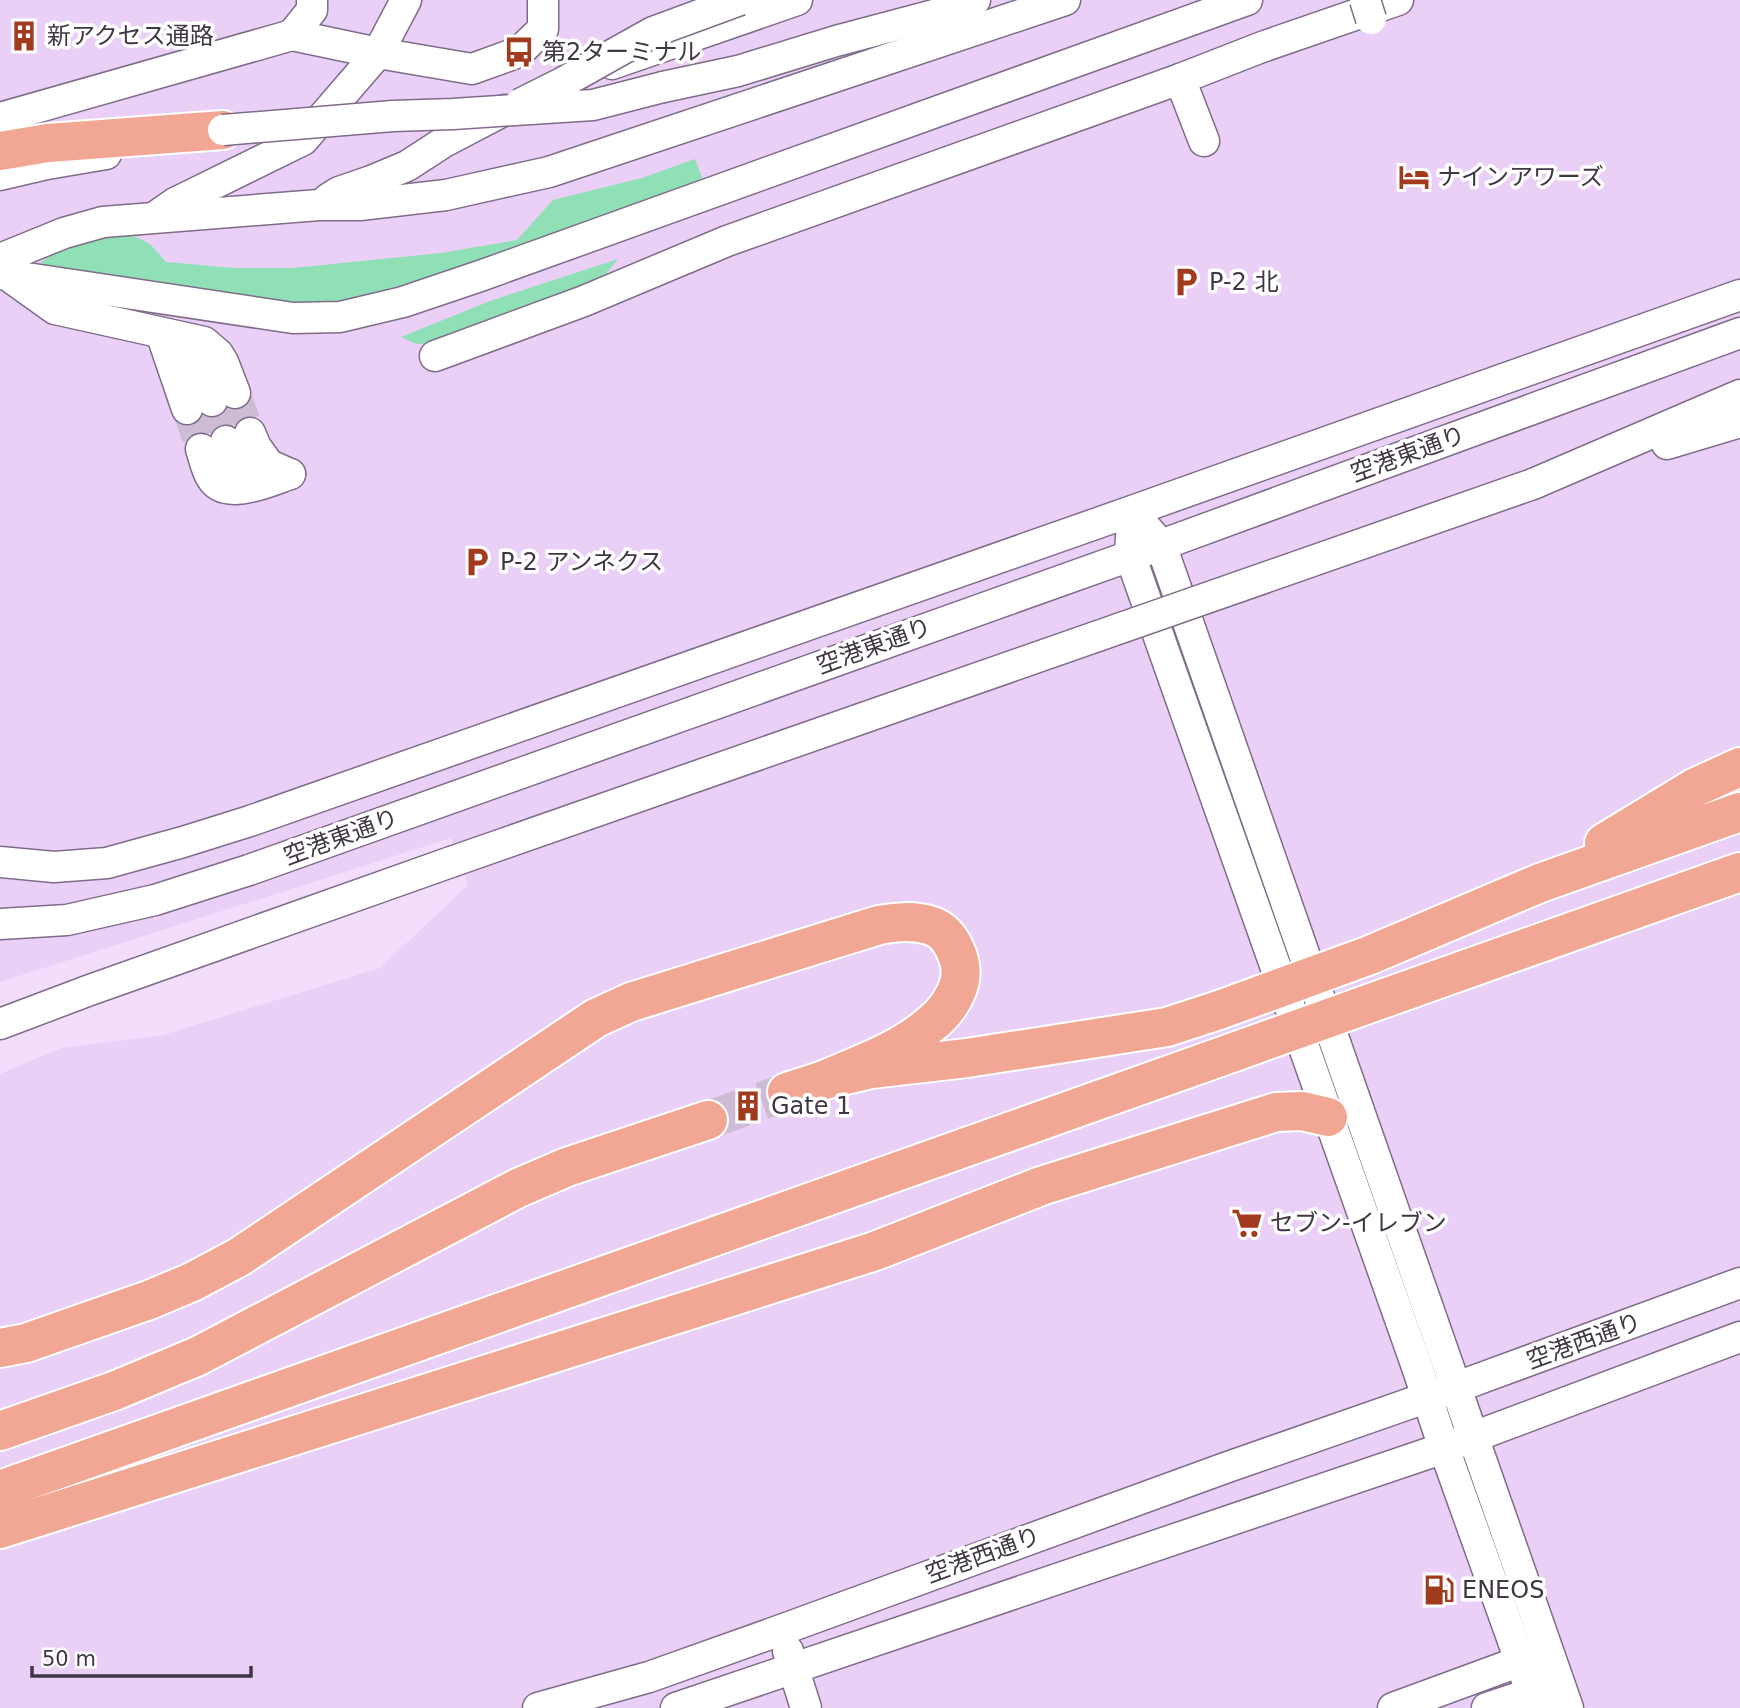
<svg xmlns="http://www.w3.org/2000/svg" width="1740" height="1708" font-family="'DejaVu Sans','Noto Sans JP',sans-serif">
  <rect width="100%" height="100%" fill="#f2ddfc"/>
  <polygon fill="#ead0f6" points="0,0 1740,0 1740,1708 0,1708 0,1074 61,1048 160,1036 380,968 468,885 451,838 0,982"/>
  <g fill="#8fe0b6">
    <polygon points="695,159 702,178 699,186 339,308 289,311 46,268 41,262 65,247 113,235 134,236 150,244 166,262 234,268 293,268 441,253 517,240 553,200 642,178"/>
    <polygon points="618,259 602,279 442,344 416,344 401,337 490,301"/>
  </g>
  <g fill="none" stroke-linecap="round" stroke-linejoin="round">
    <g stroke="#cebcd7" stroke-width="30" stroke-dasharray="30 15" stroke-linecap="butt">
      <polyline points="235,393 250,433"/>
      <polyline points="212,401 226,441"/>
      <polyline points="187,409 201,449"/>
    </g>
    <polyline stroke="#cebcd7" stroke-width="38" stroke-dasharray="38 19" stroke-linecap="butt" points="708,1120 787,1092"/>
    <g stroke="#7f6c88" stroke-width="33">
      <g id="minor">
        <polyline points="292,35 312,10 312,0"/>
        <polyline points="612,64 797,0"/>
        <polyline points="1180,79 1204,141"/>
        <polyline points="663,87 738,71 836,41 934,15 975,0"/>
        <polyline points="0,118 292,35 378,53 472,69 519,52 543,29 543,0"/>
        <polyline points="0,175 47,164 106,154"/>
        <polyline points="328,199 339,192 371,181 407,166 444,142 505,110"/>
        <polyline points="159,214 175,203 303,140 378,53 406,0"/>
        <polyline points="0,259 64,233 103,222 319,205 360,205 446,195 549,172 1065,0"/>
        <polyline points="0,274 293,318 340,317 403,302 480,276 1247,0"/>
        <polyline points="13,279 55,309 204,342 218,354 223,362 235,393"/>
        <polyline points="161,333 187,409"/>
        <polyline points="189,339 212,401"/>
        <polyline points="435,356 584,301 727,241 1180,79 1262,47 1398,0"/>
        <polyline points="250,433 256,447 269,465 290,474"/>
        <path d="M 226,441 C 235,463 237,472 259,484"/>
        <polyline points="1667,444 1740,422"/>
        <path d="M 201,449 C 204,458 206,469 211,477 C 225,502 270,481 290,474"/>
        <polyline points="1533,484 1740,395"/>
        <polyline points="1148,530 1161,545 1568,1708"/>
        <polyline points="1131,536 1130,555 1417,1367 1444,1448 1537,1708"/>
        <polyline points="0,862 54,867 107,863 183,842 250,821 1132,511 1740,295"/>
        <polyline points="0,924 67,920 155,900 249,870 1161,545 1740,333"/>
        <polyline points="0,1024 90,990 451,862"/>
        <polyline points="788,1651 806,1708"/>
        <polyline points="538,1708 649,1677 781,1630 1225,1468 1457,1387 1740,1283"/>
        <polyline points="676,1708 1444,1448 1740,1337"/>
        <polyline points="1393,1708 1540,1654"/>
        <polyline points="1487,1708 1550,1687"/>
      </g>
    </g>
    <g stroke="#fff" stroke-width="42">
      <g id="highway">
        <polyline points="0,151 48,143 223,130"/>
        <polyline points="1604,843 1696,787 1740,767"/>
        <polyline points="1370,955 1540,883 1740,812"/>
        <polyline points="1385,998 1740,872"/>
        <polyline points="787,1092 824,1080 871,1069 967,1058 1167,1027 1219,1010"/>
        <path d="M 0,1348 L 26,1343 L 149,1300 L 192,1282 L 239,1257 L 596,1018 L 631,1002 L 879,925 C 897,922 914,920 932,926 C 952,933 965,964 959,984 C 955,998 944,1014 932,1023 C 902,1050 861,1064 824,1080"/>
        <polyline points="0,1431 114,1391 198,1356 518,1188 567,1167 708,1120"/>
        <polyline points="0,1490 1234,1052"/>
        <polyline points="0,1529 875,1251 1041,1186 1276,1112 1302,1111 1328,1117"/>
      </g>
    </g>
    <use href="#minor" stroke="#fff" stroke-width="30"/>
    <use href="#highway" stroke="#f1a793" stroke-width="38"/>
    <g stroke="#7f6c88" stroke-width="33" stroke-linecap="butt">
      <g id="minor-bridge">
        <polyline points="1365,0 1371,19"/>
        <polyline points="520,104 562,83 653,32 740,0"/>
        <polyline points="223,130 393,116 453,114 593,105 663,87"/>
        <polyline points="451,862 1533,484"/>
      </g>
    </g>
    <g stroke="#fff" stroke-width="42" stroke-linecap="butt">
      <g id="highway-bridge">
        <polyline points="1219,1010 1370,955"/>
        <polyline points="1234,1052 1385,998"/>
      </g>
    </g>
    <use href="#minor-bridge" stroke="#fff" stroke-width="30"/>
    <use href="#highway-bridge" stroke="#f1a793" stroke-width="38"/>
  </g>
  <defs>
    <g id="building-bare" transform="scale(2.415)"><path d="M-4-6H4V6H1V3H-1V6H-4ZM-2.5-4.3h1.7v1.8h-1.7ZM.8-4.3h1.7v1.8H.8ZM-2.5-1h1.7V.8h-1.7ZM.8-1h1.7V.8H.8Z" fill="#a23a1d" stroke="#fff" stroke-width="2.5" paint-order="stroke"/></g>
    <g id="bus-bare" transform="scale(2.415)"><path d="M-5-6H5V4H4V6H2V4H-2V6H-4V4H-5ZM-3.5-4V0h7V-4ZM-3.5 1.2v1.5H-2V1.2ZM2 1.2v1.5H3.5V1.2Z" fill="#a23a1d" stroke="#fff" stroke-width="2.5" paint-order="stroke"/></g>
    <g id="hotel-bare" transform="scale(2.415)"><path d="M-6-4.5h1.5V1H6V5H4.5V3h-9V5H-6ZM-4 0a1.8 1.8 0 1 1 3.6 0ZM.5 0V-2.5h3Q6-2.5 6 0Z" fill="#a23a1d" stroke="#fff" stroke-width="2.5" paint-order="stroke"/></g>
    <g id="parking-bare" transform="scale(2.415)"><path d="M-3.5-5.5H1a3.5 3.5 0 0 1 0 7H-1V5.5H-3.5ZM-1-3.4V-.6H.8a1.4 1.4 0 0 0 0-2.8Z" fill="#a23a1d" stroke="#fff" stroke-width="2.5" paint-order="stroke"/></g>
    <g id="supermarket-bare" transform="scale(2.415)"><path d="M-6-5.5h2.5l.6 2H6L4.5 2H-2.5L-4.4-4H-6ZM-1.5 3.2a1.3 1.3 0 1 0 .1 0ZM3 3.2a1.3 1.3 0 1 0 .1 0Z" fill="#a23a1d" stroke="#fff" stroke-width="2.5" paint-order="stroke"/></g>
    <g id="fuel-bare" transform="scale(2.415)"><path d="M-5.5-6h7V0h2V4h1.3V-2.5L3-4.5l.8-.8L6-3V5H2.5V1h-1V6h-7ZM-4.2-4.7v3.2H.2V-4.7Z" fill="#a23a1d" stroke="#fff" stroke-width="2.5" paint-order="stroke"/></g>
  </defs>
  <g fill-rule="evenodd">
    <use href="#building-bare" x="24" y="36"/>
    <use href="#bus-bare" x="519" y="52"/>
    <use href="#hotel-bare" x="1414" y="177"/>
    <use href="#parking-bare" x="1186" y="282"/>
    <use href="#parking-bare" x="477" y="562"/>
    <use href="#building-bare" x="748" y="1106"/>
    <use href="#supermarket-bare" x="1247" y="1223"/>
    <use href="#fuel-bare" x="1439" y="1590"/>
  </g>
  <g text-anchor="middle" stroke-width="7" stroke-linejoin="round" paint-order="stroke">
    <g font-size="24" fill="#403744" stroke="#fff" text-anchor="start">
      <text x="47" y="44">新アクセス通路</text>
      <text x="542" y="60">第2ターミナル</text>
      <text x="1437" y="185">ナインアワーズ</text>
      <text x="1209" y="290">P-2 北</text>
      <text x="500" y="570">P-2 アンネクス</text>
      <text x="771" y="1114">Gate 1</text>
      <text x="1270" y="1231">セブン-イレブン</text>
      <text x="1462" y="1598">ENEOS</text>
    </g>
    <g font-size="24" fill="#403744" stroke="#fff">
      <text transform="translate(1408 454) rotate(-20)" y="8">空港東通り</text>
      <text transform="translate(874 646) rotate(-20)" y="8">空港東通り</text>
      <text transform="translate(341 837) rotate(-20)" y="8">空港東通り</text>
      <text transform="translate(1584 1341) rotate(-20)" y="8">空港西通り</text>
      <text transform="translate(983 1555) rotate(-20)" y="8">空港西通り</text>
    </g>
  </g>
  <path d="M32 1666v10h219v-10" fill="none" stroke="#403744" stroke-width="3.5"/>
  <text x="42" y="1666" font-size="21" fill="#403744" stroke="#ffffff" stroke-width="5" paint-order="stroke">50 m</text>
</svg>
